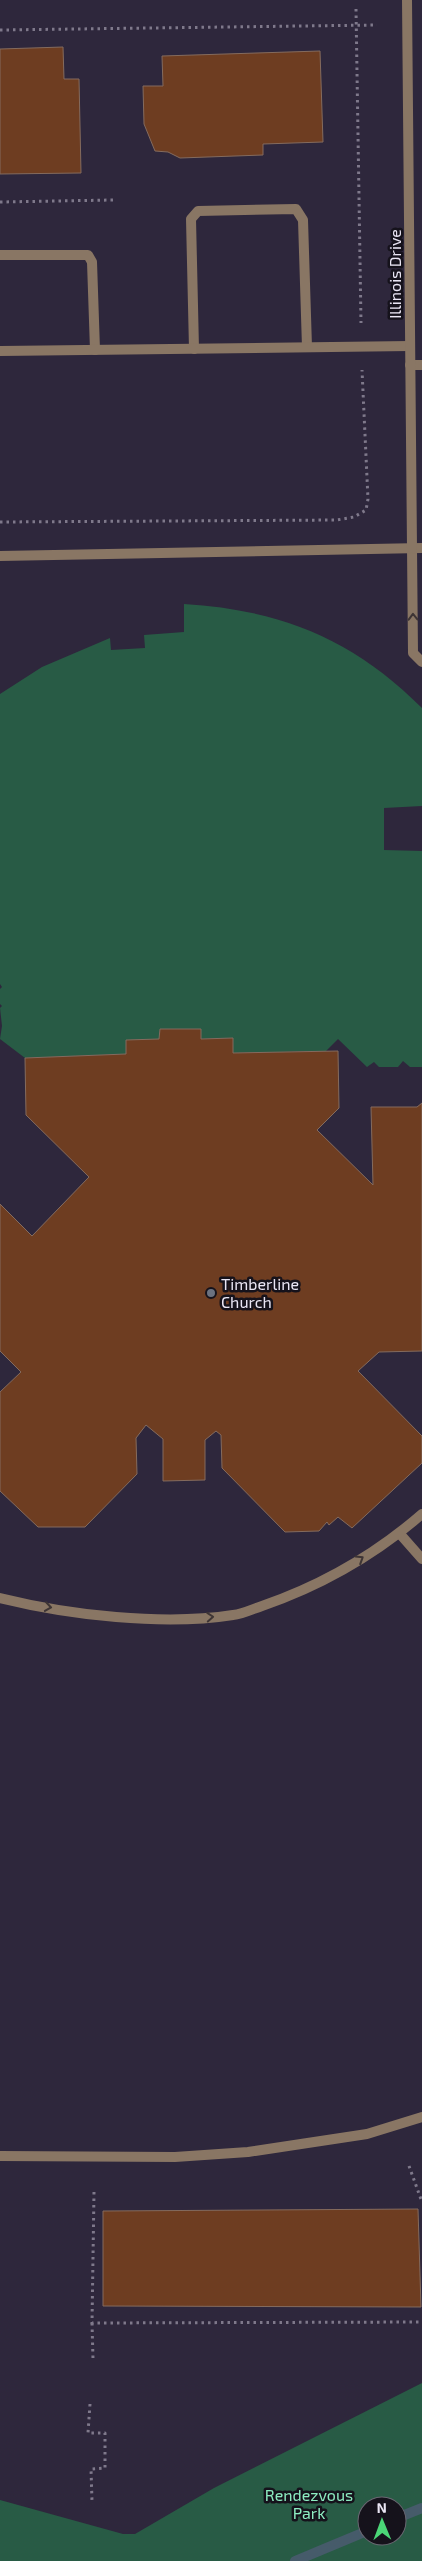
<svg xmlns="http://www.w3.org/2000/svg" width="422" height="2561" font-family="'Exo 2',sans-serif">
  <rect width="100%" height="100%" fill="#2e273c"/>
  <g fill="#285b45" fill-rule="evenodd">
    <path d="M 184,604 C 281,610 353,639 422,708 L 422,806 L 384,808 L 384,850 L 422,851 L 422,1067 L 410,1067 L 403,1061 L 398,1067 L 379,1067 L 374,1062 L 367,1067 L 338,1039 L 326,1051 L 233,1053 L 233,1038 L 201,1039 L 200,1029 L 160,1029 L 159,1039 L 126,1054 L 25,1058 L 0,1039 L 2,1026 L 0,1008 L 2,1006 L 0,1004 L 0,989 L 2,987 L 0,984 L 0,694 L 42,667 L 110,638 L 111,650 L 145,648 L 144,635 L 184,632 Z"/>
    <path d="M 422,2383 L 422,2561 L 0,2561 L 0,2500 L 123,2534 L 135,2534 L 214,2488 ZM 367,2506 L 397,2506 L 397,2536 L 367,2536 Z"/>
  </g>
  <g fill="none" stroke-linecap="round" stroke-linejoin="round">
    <g stroke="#465b6a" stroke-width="10">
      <polyline points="397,2518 422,2508"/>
      <polyline points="295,2561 367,2531"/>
    </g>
  </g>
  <g fill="#6e3d21" stroke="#846b5e">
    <polygon points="63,47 64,79 79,79 81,173 0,174 0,49"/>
    <polygon points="320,51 323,142 263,144 263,155 180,158 168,152 155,151 144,124 143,86 163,86 162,56"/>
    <polygon points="160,1029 201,1029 201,1039 233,1038 233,1053 338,1051 339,1108 317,1130 373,1185 371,1107 417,1107 422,1103 422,1351 379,1352 358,1371 422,1436 422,1463 352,1528 338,1517 329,1525 327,1522 319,1531 285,1532 222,1468 221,1435 216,1431 205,1440 205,1480 163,1481 163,1439 146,1425 136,1438 137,1474 85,1527 38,1527 0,1491 0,1392 21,1372 0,1351 0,1204 32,1236 89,1177 26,1115 25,1058 126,1054 126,1040 159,1039"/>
    <polygon points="418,2209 421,2307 103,2306 103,2211"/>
  </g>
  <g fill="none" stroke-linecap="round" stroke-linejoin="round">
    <g stroke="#7f798b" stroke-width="3" stroke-dasharray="2.5 4" stroke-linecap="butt">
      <polyline points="356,9 361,323"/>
      <polyline points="0,30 377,25"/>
      <polyline points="0,202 113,200"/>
      <polyline points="0,522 337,520 354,517 366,510 368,499 362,370"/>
      <polyline points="409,2166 422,2202"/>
      <polyline points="94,2192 92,2323 422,2322"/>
      <polyline points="92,2323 93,2359"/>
      <polyline points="90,2404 88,2433 105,2433 105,2468 91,2469 92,2501"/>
    </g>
    <g stroke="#897664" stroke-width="10">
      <polyline points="0,255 88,255 92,262 95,350"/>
      <polyline points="194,349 191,219 198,211 296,209 303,220 307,347"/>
      <polyline points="0,351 410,346"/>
      <polyline points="410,365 422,365"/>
      <polyline points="412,548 413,653 422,662"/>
      <polyline points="0,556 422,548"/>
      <polyline points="400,1534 422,1559"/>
      <path d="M 0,1598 C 69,1615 163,1626 233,1615 C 243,1614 253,1609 262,1606 C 320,1586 376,1554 422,1514"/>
      <polyline points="0,2156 175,2157 248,2152 367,2134 422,2117"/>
    </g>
    <polyline stroke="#897664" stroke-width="10" points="407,0 412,548"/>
  </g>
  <defs><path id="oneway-chevron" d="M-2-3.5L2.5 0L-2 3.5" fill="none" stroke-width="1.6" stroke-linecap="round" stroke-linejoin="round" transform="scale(1.25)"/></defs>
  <g stroke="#3e3535">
    <use href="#oneway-chevron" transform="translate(413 617) rotate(-91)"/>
    <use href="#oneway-chevron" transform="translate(360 1559) rotate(-32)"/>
    <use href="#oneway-chevron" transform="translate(48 1607) rotate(8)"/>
    <use href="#oneway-chevron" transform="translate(210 1617) rotate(-4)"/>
  </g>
  <circle fill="#6b7280" stroke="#15121b" stroke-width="2" cx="211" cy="1293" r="5"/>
  <g text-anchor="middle" stroke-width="5" stroke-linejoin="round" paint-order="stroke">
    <g font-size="16" fill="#eae6f4" stroke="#15121b">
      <text transform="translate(395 274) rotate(-90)" y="6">Illinois Drive</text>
    </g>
    <g font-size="16" fill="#eae6f4" stroke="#15121b" text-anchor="start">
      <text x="221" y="1290">Timberline<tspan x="221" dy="18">Church</tspan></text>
    </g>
    <g font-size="16" fill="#8dedc2" stroke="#15121b">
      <text x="309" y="2501">Rendezvous<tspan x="309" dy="18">Park</tspan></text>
    </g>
  </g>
  <g transform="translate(382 2521) rotate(359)"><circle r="24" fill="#15121b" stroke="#6a6772"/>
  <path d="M0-4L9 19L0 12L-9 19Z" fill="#4bd677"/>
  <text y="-8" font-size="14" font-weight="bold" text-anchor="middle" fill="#eae6f4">N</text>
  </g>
</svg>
